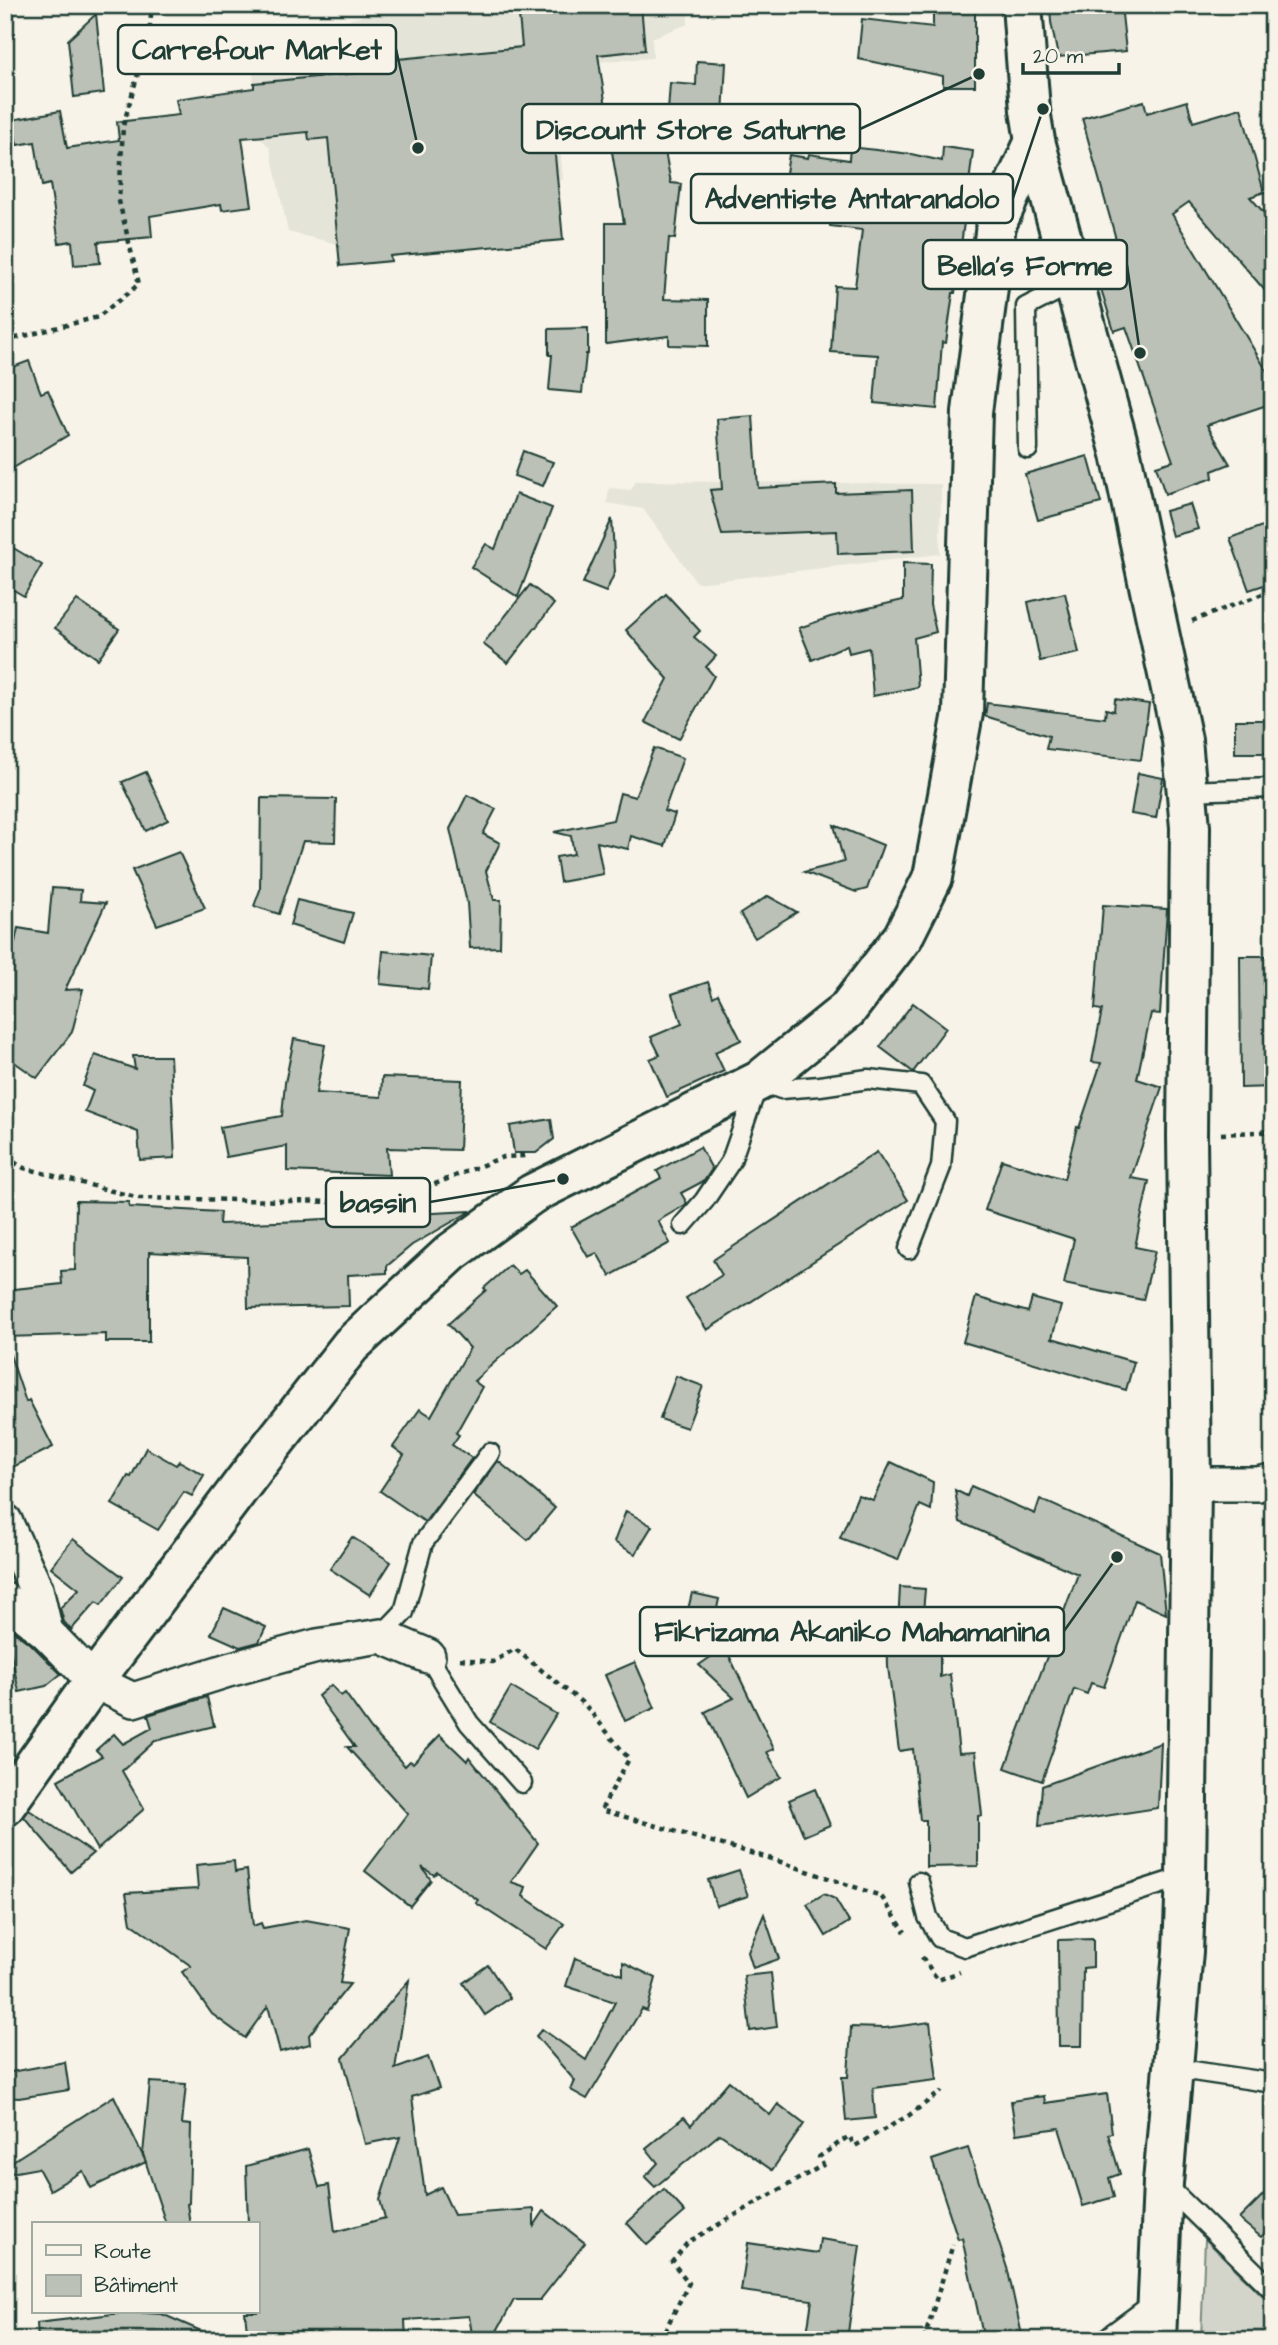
<svg xmlns="http://www.w3.org/2000/svg" width="1278" height="2345" font-family="'Architects Daughter',sans-serif">
  <rect width="100%" height="100%" fill="#f7f3e8"/>
  <filter id="ink" filterUnits="userSpaceOnUse"><feTurbulence type="fractalNoise" baseFrequency=".0143" numOctaves="2"/><feDisplacementMap in="SourceGraphic" scale="14" xChannelSelector="R" yChannelSelector="G"/><feConvolveMatrix kernelMatrix="1 2 1 2 8 2 1 2 1" color-interpolation-filters="sRGB"/></filter>
  <g filter="url(#ink)">
    <g fill="#e5e4d9">
      <polygon points="370,5 688,5 688,24 652,38 653,58 553,65 563,180 557,179 563,240 391,256 391,261 340,266 338,244 288,232 270,148 259,136 250,45 371,14"/>
      <polygon points="636,481 941,484 940,554 697,583 643,509 607,503 609,488 631,490"/>
    </g>
    <polygon fill="#d3d5ca" stroke="#79897f" stroke-width="2" points="1205,2239 1273,2306 1273,2340 1201,2340"/>
    <g fill="#bbc1b6" stroke="#1f3d34" stroke-width="2">
      <polygon points="518,5 641,5 645,50 598,55 607,114 657,109 671,183 681,184 675,239 669,238 664,299 708,300 708,346 669,345 669,336 606,344 606,223 624,223 607,122 560,129 560,133 553,134 563,240 390,256 391,261 340,266 328,138 309,140 308,132 242,138 252,206 222,210 221,204 150,216 152,237 98,242 100,263 74,265 72,241 59,243 50,184 42,186 35,142 17,145 12,120 60,111 67,148 119,140 117,122 179,115 176,99 254,88 254,83 378,71 377,61 522,47"/>
      <polygon points="933,5 975,5 975,86 943,86 943,76 858,59 862,19 933,27"/>
      <polygon points="1050,5 1121,5 1126,51 1058,57 1051,22"/>
      <polygon points="96,14 104,93 74,97 68,40"/>
      <polygon points="697,61 726,63 723,115 668,111 670,83 696,85"/>
      <polygon points="1144,101 1147,113 1187,101 1193,122 1241,108 1264,192 1250,197 1273,223 1273,300 1189,202 1172,214 1273,381 1273,403 1207,425 1230,464 1212,471 1213,478 1165,494 1156,466 1173,461 1126,327 1114,331 1094,266 1121,257 1082,118"/>
      <polygon points="850,147 911,154 942,161 943,147 973,151 955,293 953,293 946,343 942,342 937,409 874,403 878,355 831,352 835,286 855,287 862,230 830,226 835,186 785,179 789,155 808,158 809,154 849,160"/>
      <polygon points="588,328 588,354 586,354 582,393 549,390 552,355 549,355 549,329"/>
      <polygon points="29,361 41,393 48,390 68,435 5,473 5,370"/>
      <polygon points="753,416 758,488 836,484 836,493 912,490 914,551 838,554 837,531 722,535 710,490 722,489 717,419"/>
      <polygon points="523,451 553,462 543,486 514,476"/>
      <polygon points="1088,456 1101,503 1038,520 1025,474"/>
      <polygon points="516,494 552,508 518,597 471,567 486,544 495,549"/>
      <polygon points="1190,504 1198,529 1172,536 1165,511"/>
      <polygon points="612,519 615,572 606,592 583,583"/>
      <polygon points="1273,522 1273,582 1249,590 1230,538"/>
      <polygon points="5,543 42,565 24,596 5,585"/>
      <polygon points="903,563 931,564 930,605 936,632 914,638 918,687 873,696 869,648 849,653 847,645 812,660 799,628 830,617 903,600"/>
      <polygon points="530,585 554,604 508,663 483,644"/>
      <polygon points="1065,593 1079,653 1040,661 1028,602"/>
      <polygon points="666,594 700,631 694,637 716,656 706,667 714,676 679,739 645,722 668,679 626,630"/>
      <polygon points="77,600 119,629 98,659 55,628"/>
      <polygon points="1115,699 1149,704 1141,760 1046,749 1049,736 985,716 987,703 1105,718 1106,709 1114,711"/>
      <rect x="1235" y="720" width="38" height="33"/>
      <polygon points="654,748 683,758 664,811 675,814 665,846 631,836 628,849 597,842 603,874 560,882 556,857 574,854 571,836 554,832 613,820 620,793 635,797"/>
      <polygon points="146,772 168,820 146,831 122,782"/>
      <polygon points="1138,773 1163,778 1156,818 1131,814"/>
      <polygon points="467,795 496,809 483,834 500,843 486,871 494,900 501,900 500,947 470,948 467,903 450,829"/>
      <polygon points="261,798 336,799 335,842 303,841 279,914 254,906 260,890"/>
      <polygon points="834,825 883,845 867,889 856,892 804,872 844,862"/>
      <polygon points="179,852 205,908 157,925 132,870"/>
      <polygon points="52,888 81,890 80,901 106,903 65,990 83,989 72,1032 37,1078 10,1059 10,1046 5,1046 5,941 15,942 18,928 48,933"/>
      <polygon points="768,896 797,912 755,938 740,914"/>
      <polygon points="297,900 353,913 344,942 290,925"/>
      <polygon points="1103,905 1167,909 1160,1014 1151,1013 1137,1079 1162,1087 1131,1178 1149,1181 1135,1247 1155,1251 1143,1300 1064,1284 1074,1239 985,1210 1002,1160 1064,1179 1077,1127 1079,1128 1101,1063 1092,1062 1102,1010 1095,1009"/>
      <polygon points="383,951 431,956 428,989 380,984"/>
      <polygon points="1240,956 1273,956 1273,1087 1241,1088"/>
      <polygon points="708,982 713,997 718,994 741,1040 715,1052 724,1071 667,1097 650,1059 660,1055 651,1037 682,1024 672,994"/>
      <polygon points="913,1003 946,1028 913,1072 880,1047"/>
      <polygon points="294,1039 325,1045 316,1093 381,1097 382,1077 462,1080 459,1150 387,1148 389,1175 287,1171 287,1146 226,1157 220,1127 282,1116 285,1083"/>
      <polygon points="95,1055 135,1069 133,1056 170,1056 175,1158 140,1160 138,1132 85,1112 93,1091 83,1086"/>
      <polygon points="551,1119 554,1139 536,1153 514,1153 510,1126"/>
      <polygon points="700,1147 712,1169 704,1181 681,1193 687,1203 685,1205 658,1221 670,1243 610,1276 597,1253 588,1257 571,1227 661,1178 657,1171"/>
      <polygon points="877,1152 908,1200 707,1330 686,1298 722,1275 713,1260"/>
      <polygon points="76,1201 129,1202 129,1207 220,1212 219,1224 306,1221 306,1220 471,1211 412,1245 387,1266 387,1273 348,1275 349,1306 248,1308 247,1257 149,1252 149,1342 106,1342 106,1334 5,1337 5,1290 62,1284 61,1271 75,1270"/>
      <polygon points="510,1265 519,1274 525,1270 557,1306 474,1381 482,1387 456,1433 459,1435 452,1445 472,1458 425,1522 380,1491 404,1455 393,1447 420,1409 431,1416 470,1348 448,1324 486,1290 484,1288"/>
      <polygon points="976,1297 1028,1312 1032,1298 1061,1306 1052,1338 1134,1362 1126,1390 963,1342"/>
      <polygon points="10,1355 26,1402 29,1400 53,1447 5,1471 5,1356"/>
      <polygon points="676,1376 703,1386 687,1428 660,1419"/>
      <polygon points="146,1448 176,1465 179,1461 204,1475 192,1496 184,1492 158,1530 112,1504 128,1476 131,1477"/>
      <polygon points="498,1461 555,1508 528,1540 473,1495"/>
      <polygon points="891,1462 933,1482 931,1510 920,1505 898,1560 840,1538 858,1495 873,1500"/>
      <polygon points="971,1486 1035,1514 1040,1499 1160,1553 1166,1614 1135,1600 1104,1687 1091,1683 1087,1694 1074,1689 1042,1781 1005,1768 1078,1574 960,1522 955,1490 967,1496"/>
      <polygon points="626,1511 652,1526 635,1554 614,1542"/>
      <polygon points="352,1537 391,1562 370,1595 330,1569"/>
      <polygon points="73,1539 123,1577 101,1605 96,1602 71,1630 64,1622 60,1608 79,1589 51,1567"/>
      <polygon points="900,1587 925,1589 922,1624 940,1624 940,1677 950,1674 959,1753 975,1752 982,1815 978,1816 978,1866 926,1867 926,1820 920,1820 913,1749 899,1751 888,1667 887,1625 898,1625"/>
      <polygon points="692,1593 719,1599 712,1632 684,1626"/>
      <polygon points="224,1608 266,1627 259,1642 240,1647 211,1634"/>
      <polygon points="5,1625 33,1646 61,1674 46,1686 19,1692"/>
      <polygon points="725,1647 774,1749 767,1752 781,1777 746,1798 705,1712 734,1698 699,1665"/>
      <polygon points="635,1662 655,1708 625,1721 605,1675"/>
      <polygon points="331,1685 341,1696 345,1693 371,1729 405,1766 410,1761 413,1763 440,1735 467,1761 469,1757 538,1843 511,1882 526,1887 523,1896 564,1924 546,1949 476,1903 478,1900 437,1872 434,1875 422,1867 431,1880 410,1906 365,1871 408,1814 347,1747 355,1747 318,1696"/>
      <polygon points="511,1687 556,1714 535,1749 490,1722"/>
      <polygon points="207,1697 214,1726 155,1741 122,1771 144,1809 97,1850 58,1780 102,1756 96,1750 114,1734 123,1744 152,1728 148,1715"/>
      <polygon points="1161,1743 1158,1808 1039,1826 1042,1786"/>
      <polygon points="815,1789 830,1825 804,1836 789,1800"/>
      <polygon points="29,1810 93,1853 71,1872 24,1817"/>
      <polygon points="234,1861 235,1872 247,1870 253,1926 261,1923 263,1928 306,1920 350,1928 340,1983 350,1984 309,2035 310,2044 280,2052 268,2006 245,2038 212,2014 182,1972 191,1966 131,1923 126,1893 198,1889 196,1865"/>
      <polygon points="739,1870 748,1896 716,1906 708,1880"/>
      <polygon points="824,1894 835,1899 849,1922 826,1936 807,1904"/>
      <polygon points="764,1914 779,1959 753,1968 748,1952"/>
      <polygon points="1093,1939 1093,1967 1083,1968 1082,2046 1059,2046 1058,1940"/>
      <polygon points="575,1958 623,1975 623,1962 656,1978 647,2011 642,2009 587,2099 571,2090 575,2081 536,2036 542,2029 586,2060 615,2002 566,1986"/>
      <polygon points="488,1965 510,1998 485,2015 463,1983"/>
      <polygon points="771,1973 777,2027 750,2031 744,1976"/>
      <polygon points="409,1980 395,2069 428,2057 439,2088 412,2097 425,2195 441,2187 454,2215 534,2209 534,2226 544,2211 585,2243 540,2300 514,2300 492,2340 473,2340 469,2316 405,2320 406,2340 248,2340 245,2312 257,2312 257,2224 248,2224 246,2166 308,2149 319,2187 329,2185 335,2232 385,2218 380,2200 400,2137 365,2144 343,2058"/>
      <polygon points="930,2022 937,2080 873,2088 875,2118 846,2121 842,2077 848,2077 851,2027 885,2028"/>
      <polygon points="65,2062 69,2090 19,2098 5,2097 5,2073"/>
      <polygon points="729,2081 770,2115 778,2104 804,2124 772,2170 720,2134 655,2187 645,2177 658,2163 646,2148 684,2117 691,2125"/>
      <polygon points="150,2082 186,2084 182,2124 191,2125 189,2203 187,2204 190,2224 166,2224 143,2154"/>
      <polygon points="1107,2094 1112,2133 1108,2134 1120,2174 1109,2178 1114,2197 1083,2206 1059,2128 1016,2134 1011,2101 1044,2096 1045,2103"/>
      <polygon points="114,2096 146,2162 91,2188 83,2171 50,2190 38,2168 5,2174 5,2166"/>
      <polygon points="968,2148 1008,2271 1023,2340 984,2340 962,2238 958,2239 932,2160"/>
      <polygon points="1273,2185 1273,2226 1261,2237 1239,2219"/>
      <polygon points="664,2189 685,2212 647,2245 627,2223"/>
      <polygon points="820,2239 860,2245 847,2340 806,2340 812,2300 741,2291 748,2243 818,2253"/>
      <polygon points="130,2312 162,2314 222,2340 38,2340 37,2323"/>
    </g>
    <g fill="none" stroke-linecap="round" stroke-linejoin="round">
      <g stroke="#1f3d34" stroke-width="23">
        <g id="service">
          <polyline points="1028,449 1026,307 1073,283"/>
          <polyline points="1186,791 1273,788"/>
          <polyline points="683,1225 704,1201 731,1161 759,1081 781,1089 820,1086 868,1079 921,1085 945,1121 941,1167 909,1249"/>
          <polyline points="381,1636 404,1612 423,1543 490,1453"/>
          <polyline points="428,1656 469,1723 522,1783"/>
          <polyline points="919,1882 928,1917 940,1938 965,1947 1186,1876"/>
          <polyline points="1173,2068 1273,2083"/>
          <polyline points="1166,2185 1273,2290"/>
        </g>
      </g>
      <g stroke="#1f3d34" stroke-width="38">
        <g id="minor">
          <polyline points="1191,1484 1258,1484 1273,1481"/>
          <polyline points="5,1521 36,1589 46,1632"/>
          <polyline points="5,1600 46,1632 94,1681 133,1700 228,1670 317,1646 381,1636 428,1656"/>
          <polyline points="1116,2340 1158,2309"/>
        </g>
      </g>
      <g stroke="#1f3d34" stroke-width="44">
        <g id="tertiary">
          <polyline points="1022,5 1030,110 1035,141 1121,454 1182,740 1190,827 1187,1136 1191,1484 1186,1876 1183,1951 1163,2183 1156,2340"/>
          <polyline points="5,1806 94,1681 259,1462 351,1345 452,1252 532,1194 759,1081 847,1010 903,937 933,877 963,713 972,412 996,225 1035,141"/>
        </g>
      </g>
      <g stroke="#1f3d34" stroke-width="4.5" stroke-dasharray="5 5" stroke-linecap="butt">
        <polyline points="5,341 98,317 139,284 119,201 123,126 149,35 152,5"/>
        <polyline points="1192,621 1273,590"/>
        <polyline points="1221,1134 1273,1131"/>
        <polyline points="5,1157 24,1168 139,1198 387,1203 503,1157 526,1156"/>
        <polyline points="460,1659 493,1662 515,1649 585,1705 629,1759 601,1810 775,1860 881,1896 905,1932"/>
        <polyline points="922,1957 938,1980 960,1972"/>
        <polyline points="660,2340 689,2283 672,2262 688,2242 823,2165 819,2157 849,2136 855,2146 908,2116 942,2091"/>
        <polyline points="924,2340 953,2244"/>
      </g>
      <use href="#service" stroke="#f7f3e8" stroke-width="18"/>
      <use href="#minor" stroke="#f7f3e8" stroke-width="33"/>
      <use href="#tertiary" stroke="#f7f3e8" stroke-width="38"/>
    </g>
  </g>
  <path fill="none" stroke="#1f3d34" stroke-width="2.5" d="M418 148L396 49M979 74L860 129M1043 109L1013 198M1140 353L1127 265M563 1179L430 1202M1117 1557L1064 1631"/>
  <g fill="#1f3d34" stroke="#f7f3e8" stroke-width="2.5">
    <circle cx="418" cy="148" r="7"/>
    <circle cx="979" cy="74" r="7"/>
    <circle cx="1043" cy="109" r="7"/>
    <circle cx="1140" cy="353" r="7"/>
    <circle cx="563" cy="1179" r="7"/>
    <circle cx="1117" cy="1557" r="7"/>
  </g>
  <g fill="#f7f3e8" stroke="#1f3d34" stroke-width="2.5">
    <rect x="118" y="25" width="278" height="49" rx="7"/>
    <rect x="522" y="104" width="338" height="49" rx="7"/>
    <rect x="691" y="174" width="322" height="49" rx="7"/>
    <rect x="923" y="240" width="204" height="49" rx="7"/>
    <rect x="326" y="1178" width="104" height="49" rx="7"/>
    <rect x="640" y="1607" width="424" height="49" rx="7"/>
  </g>
  <g font-size="28" text-anchor="middle" font-weight="bold" fill="#1f3d34">
    <text x="257" y="59">Carrefour Market</text>
    <text x="691" y="139">Discount Store Saturne</text>
    <text x="852" y="208">Adventiste Antarandolo</text>
    <text x="1025" y="275">Bella's Forme</text>
    <text x="378" y="1212">bassin</text>
    <text x="852" y="1641">Fikrizama Akaniko Mahamanina</text>
  </g>
  <rect width="1278" height="2345" fill="none" stroke="#f7f3e8" stroke-width="28"/>
  <rect x="14" y="14" width="1250" height="2317" fill="none" stroke="#1f3d34" stroke-width="2.5" filter="url(#ink)"/>
  <rect x="32" y="2222" width="228" height="91" fill="#f7f3e8" stroke="#a1aaa0" stroke-width="2"/>
  <rect x="46" y="2245" width="35" height="10" fill="#f7f3e8" stroke="#a1aaa0" stroke-width="2"/>
  <text x="94" y="2258" font-size="21" fill="#1f3d34">Route</text>
  <rect x="46" y="2275" width="35" height="21" fill="#bbc1b6" stroke="#a1aaa0" stroke-width="2"/>
  <text x="94" y="2292" font-size="21" fill="#1f3d34">Bâtiment</text>
  <path d="M1023 63v10h96v-10" fill="none" stroke="#1f3d34" stroke-width="3.5"/>
  <text x="1033" y="63" font-size="21" fill="#1f3d34" stroke="#f7f3e8" stroke-width="5" paint-order="stroke">20 m</text>
</svg>
